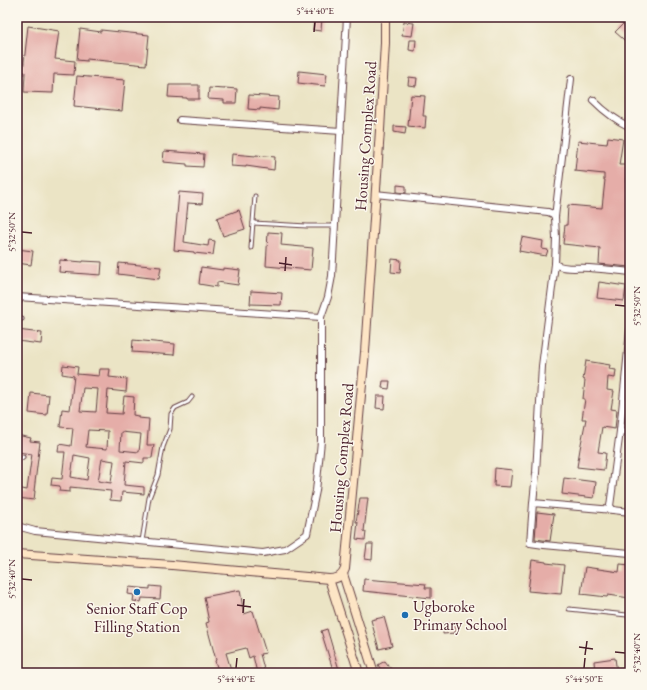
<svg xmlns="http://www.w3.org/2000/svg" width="647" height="690" font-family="'EB Garamond',serif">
  <rect width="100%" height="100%" fill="#fbf7ec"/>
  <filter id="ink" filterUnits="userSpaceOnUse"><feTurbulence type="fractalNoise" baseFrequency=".025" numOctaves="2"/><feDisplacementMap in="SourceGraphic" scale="8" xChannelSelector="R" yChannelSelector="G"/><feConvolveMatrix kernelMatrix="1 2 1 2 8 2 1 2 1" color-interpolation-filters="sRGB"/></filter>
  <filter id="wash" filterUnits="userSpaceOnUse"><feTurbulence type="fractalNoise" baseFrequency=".012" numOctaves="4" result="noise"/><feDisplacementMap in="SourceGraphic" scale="16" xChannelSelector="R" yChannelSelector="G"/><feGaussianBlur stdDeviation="0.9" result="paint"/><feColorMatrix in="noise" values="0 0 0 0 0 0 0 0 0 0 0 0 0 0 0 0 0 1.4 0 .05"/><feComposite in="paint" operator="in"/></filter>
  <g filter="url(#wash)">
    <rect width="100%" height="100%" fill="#ebe4c5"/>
    <g id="blocks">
      <g fill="#e5ada8" fill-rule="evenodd">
        <polygon points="314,17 322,17 321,31 313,30"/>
        <polygon points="404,22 414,23 412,36 402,35"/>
        <polygon points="623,24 630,30 630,45 615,32"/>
        <polygon points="28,26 59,31 55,59 75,61 74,75 54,74 53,93 24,92 25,72 23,72"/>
        <polygon points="80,29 101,32 101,30 149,35 146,65 87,59 87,61 77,60"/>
        <polygon points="410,40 416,40 415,51 409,50"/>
        <polygon points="299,71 327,74 325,86 298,83"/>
        <polygon points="77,76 125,80 122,111 74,106"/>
        <polygon points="409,77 417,78 416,86 408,85"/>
        <polygon points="169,85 199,85 199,99 187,99 187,98 168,97"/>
        <polygon points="209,88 225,89 225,88 237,89 236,103 224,103 224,100 208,99"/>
        <polygon points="249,95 279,97 278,110 260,108 260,110 248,109"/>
        <polygon points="411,95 425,96 423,116 426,116 425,128 408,126"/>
        <polygon points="394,126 406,127 405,134 394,132"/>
        <polygon points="608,137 623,139 619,165 629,165 629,171 630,172 630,178 627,178 627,190 630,190 630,267 599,264 600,248 563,244 565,225 567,225 568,205 602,208 605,180 604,180 604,174 575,171 578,141 607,144"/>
        <polygon points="164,151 204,154 203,167 187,166 187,164 163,162"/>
        <polygon points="232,154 256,156 256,155 275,157 274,170 246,166 246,167 231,166"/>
        <polygon points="397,185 406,186 406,193 397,192"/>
        <polygon points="179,192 203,194 202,204 188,203 184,242 208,246 209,240 215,241 213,255 194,253 194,252 174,250"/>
        <polygon points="239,210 245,229 223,236 217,218"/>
        <polygon points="268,232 282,233 281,245 313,248 311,270 266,266"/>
        <polygon points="522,237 543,241 542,249 548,250 546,256 519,251"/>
        <polygon points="17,249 33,251 31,265 17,263"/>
        <polygon points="392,259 401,260 400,273 391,272"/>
        <polygon points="60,260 83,262 83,261 102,262 101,275 59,272"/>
        <polygon points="119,263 161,267 159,279 118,274"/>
        <polygon points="201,267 223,270 223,268 240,270 238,285 217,282 217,287 199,284"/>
        <polygon points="599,282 626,286 624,301 597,298"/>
        <polygon points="251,291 282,293 281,305 250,304"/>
        <polygon points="17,330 42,333 41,344 17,341"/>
        <polygon points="133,340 175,344 174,355 132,352"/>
        <polygon points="586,361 610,365 609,369 616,370 615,378 608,377 607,390 614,391 611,409 617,410 615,429 602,427 598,452 606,453 604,470 577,467 580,449 586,419 582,419 585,399 583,399 585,380 583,379"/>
        <path d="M 63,365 L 78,367 L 77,374 L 99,376 L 100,369 L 110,369 L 109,377 L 127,379 L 126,392 L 108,390 L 106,413 L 122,414 L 124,396 L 134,397 L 133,415 L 138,416 L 138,418 L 149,419 L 147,445 L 154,445 L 152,458 L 144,458 L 144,463 L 126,461 L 124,485 L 144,487 L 144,494 L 122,492 L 121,501 L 110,500 L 111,491 L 70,487 L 70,492 L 59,491 L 60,486 L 51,485 L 52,478 L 62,479 L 65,452 L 58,452 L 59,444 L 71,446 L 73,428 L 60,427 L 62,409 L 70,410 L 74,376 L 62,374 ZM 83,388 L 98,389 L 96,412 L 80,411 ZM 88,430 L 108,431 L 107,449 L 86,447 ZM 121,432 L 141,434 L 139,452 L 120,450 ZM 74,455 L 90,458 L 87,480 L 71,477 ZM 102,459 L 114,461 L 111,483 L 98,481 Z"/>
        <polygon points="383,381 390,381 389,389 382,388"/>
        <polygon points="31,393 49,395 47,415 29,413"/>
        <polygon points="377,396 385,396 384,409 376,408"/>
        <polygon points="17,435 31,438 30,441 40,442 34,491 35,491 34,500 17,498 17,488 27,490 32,454 17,452"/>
        <polygon points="495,468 512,470 510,487 494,486"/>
        <polygon points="564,478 596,482 594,498 562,494"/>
        <polygon points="360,498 368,498 364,531 366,532 365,540 356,539 358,522 356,522"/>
        <polygon points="537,512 554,514 550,541 535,539"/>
        <polygon points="367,544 373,544 372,560 365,559"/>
        <polygon points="532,560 546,562 546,563 564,565 561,594 528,591"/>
        <polygon points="620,564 630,565 630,598 608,595 607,597 581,594 585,567 619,572"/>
        <polygon points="364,579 426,584 425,588 431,588 431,598 363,591"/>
        <polygon points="150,586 161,587 160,599 142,598 141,602 133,601 134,595 128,594 129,587 150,589"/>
        <polygon points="240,590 244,614 253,611 266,653 260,654 265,673 257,673 253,656 249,658 246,648 226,653 232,673 219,673 215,661 216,660 206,623 209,622 204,597"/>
        <polygon points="384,617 392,646 379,649 371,620"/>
        <polygon points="443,624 455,624 455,633 443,634"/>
        <polygon points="327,629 340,673 334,673 321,631"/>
        <polygon points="615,658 617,673 595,673 594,661"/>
        <polygon points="385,661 391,669 385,673 383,673 378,665"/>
      </g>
    </g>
  </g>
  <g filter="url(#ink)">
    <use href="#blocks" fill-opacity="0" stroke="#623d42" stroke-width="1"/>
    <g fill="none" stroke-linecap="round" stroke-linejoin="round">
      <g stroke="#623d42" stroke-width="5">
        <g id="lane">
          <polyline points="253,223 307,226 335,226"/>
          <polyline points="251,248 255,196"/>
          <polyline points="17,306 23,297"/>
          <polyline points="17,319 22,319"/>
          <polyline points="17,461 23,457"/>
          <polyline points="142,541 149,498 158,475 163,447 170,429 171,414 175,408 188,402 192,397"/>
          <polyline points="569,609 627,615 630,617"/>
        </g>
      </g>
      <g stroke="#623d42" stroke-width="8">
        <g id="street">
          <polyline points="17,79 19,60"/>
          <path d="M 593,100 C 605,112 615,120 630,127"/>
          <polyline points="180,120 341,131"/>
          <path d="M 375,194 L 548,212 L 553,214 L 555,217 L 556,238 L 555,264 C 564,270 578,267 589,268 C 603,269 616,270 630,272"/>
          <polyline points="555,217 571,79"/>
          <polyline points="17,297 321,317"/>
          <polyline points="630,330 620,431 610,506 613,510 630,512"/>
          <polyline points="620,431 630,432"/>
          <polyline points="533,503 536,473 542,366 555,264"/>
          <polyline points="613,510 533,503 530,543 544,545 630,553"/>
          <polyline points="17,526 35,531 263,553 285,549 307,534 316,491 321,441 321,317 328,297 332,276 347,17"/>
        </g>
      </g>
      <g stroke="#623d42" stroke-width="10">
        <g id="secondary">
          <path d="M 17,554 L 172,565 L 329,579 C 337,579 342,577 345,569 L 365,352 L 380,130 L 385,43 L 385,17"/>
          <polyline points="343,574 374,673"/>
          <polyline points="329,579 359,673"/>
        </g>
      </g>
      <use href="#lane" stroke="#fff" stroke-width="3"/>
      <use href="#street" stroke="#fff" stroke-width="6"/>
      <use href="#secondary" stroke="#fde5c5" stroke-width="8"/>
    </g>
  </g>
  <path fill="none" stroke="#4a1f2b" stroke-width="1.5" d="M 314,32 L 315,22M 22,232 L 32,233M 279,263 L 292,265M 285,271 L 286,257M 615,305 L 625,306M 22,579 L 32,580M 237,605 L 251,607M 243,613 L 244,599M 579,647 L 593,649M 615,652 L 625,653M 585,655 L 587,641M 236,668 L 237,658M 584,668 L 585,658"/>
  <g fill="#1f6fb2" stroke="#fbf7ec" stroke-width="1.5">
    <circle cx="137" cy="592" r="4"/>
    <circle cx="405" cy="615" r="4"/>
  </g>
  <g text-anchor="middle" stroke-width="3" stroke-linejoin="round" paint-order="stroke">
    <g font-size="16" fill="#4a1f2b" stroke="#fbf7ec">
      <text transform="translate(365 136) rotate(-86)" y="6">Housing Complex Road</text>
      <text transform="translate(341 458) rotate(-85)" y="6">Housing Complex Road</text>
    </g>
    <g font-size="16" fill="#4a1f2b" stroke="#fbf7ec" text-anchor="start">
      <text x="413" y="612">Ugboroke<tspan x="413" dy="18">Primary School</tspan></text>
      <text x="137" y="614" text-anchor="middle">Senior Staff Cop<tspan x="137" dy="18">Filling Station</tspan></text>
    </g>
  </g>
  <rect width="647" height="690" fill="none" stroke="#fbf7ec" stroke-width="44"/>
  <rect x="22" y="22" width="603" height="646" fill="none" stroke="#4a1f2b" stroke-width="1.5"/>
  <g font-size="10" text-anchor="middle" fill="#4a1f2b">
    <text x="315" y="14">5°44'40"E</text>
    <text transform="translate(11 232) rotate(-90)" y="4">5°32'50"N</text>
    <text transform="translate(636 306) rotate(-90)" y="4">5°32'50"N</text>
    <text transform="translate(11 579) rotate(-90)" y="4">5°32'40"N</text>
    <text transform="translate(636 653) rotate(-90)" y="4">5°32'40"N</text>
    <text x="236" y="682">5°44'40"E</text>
    <text x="584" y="682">5°44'50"E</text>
  </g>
</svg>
